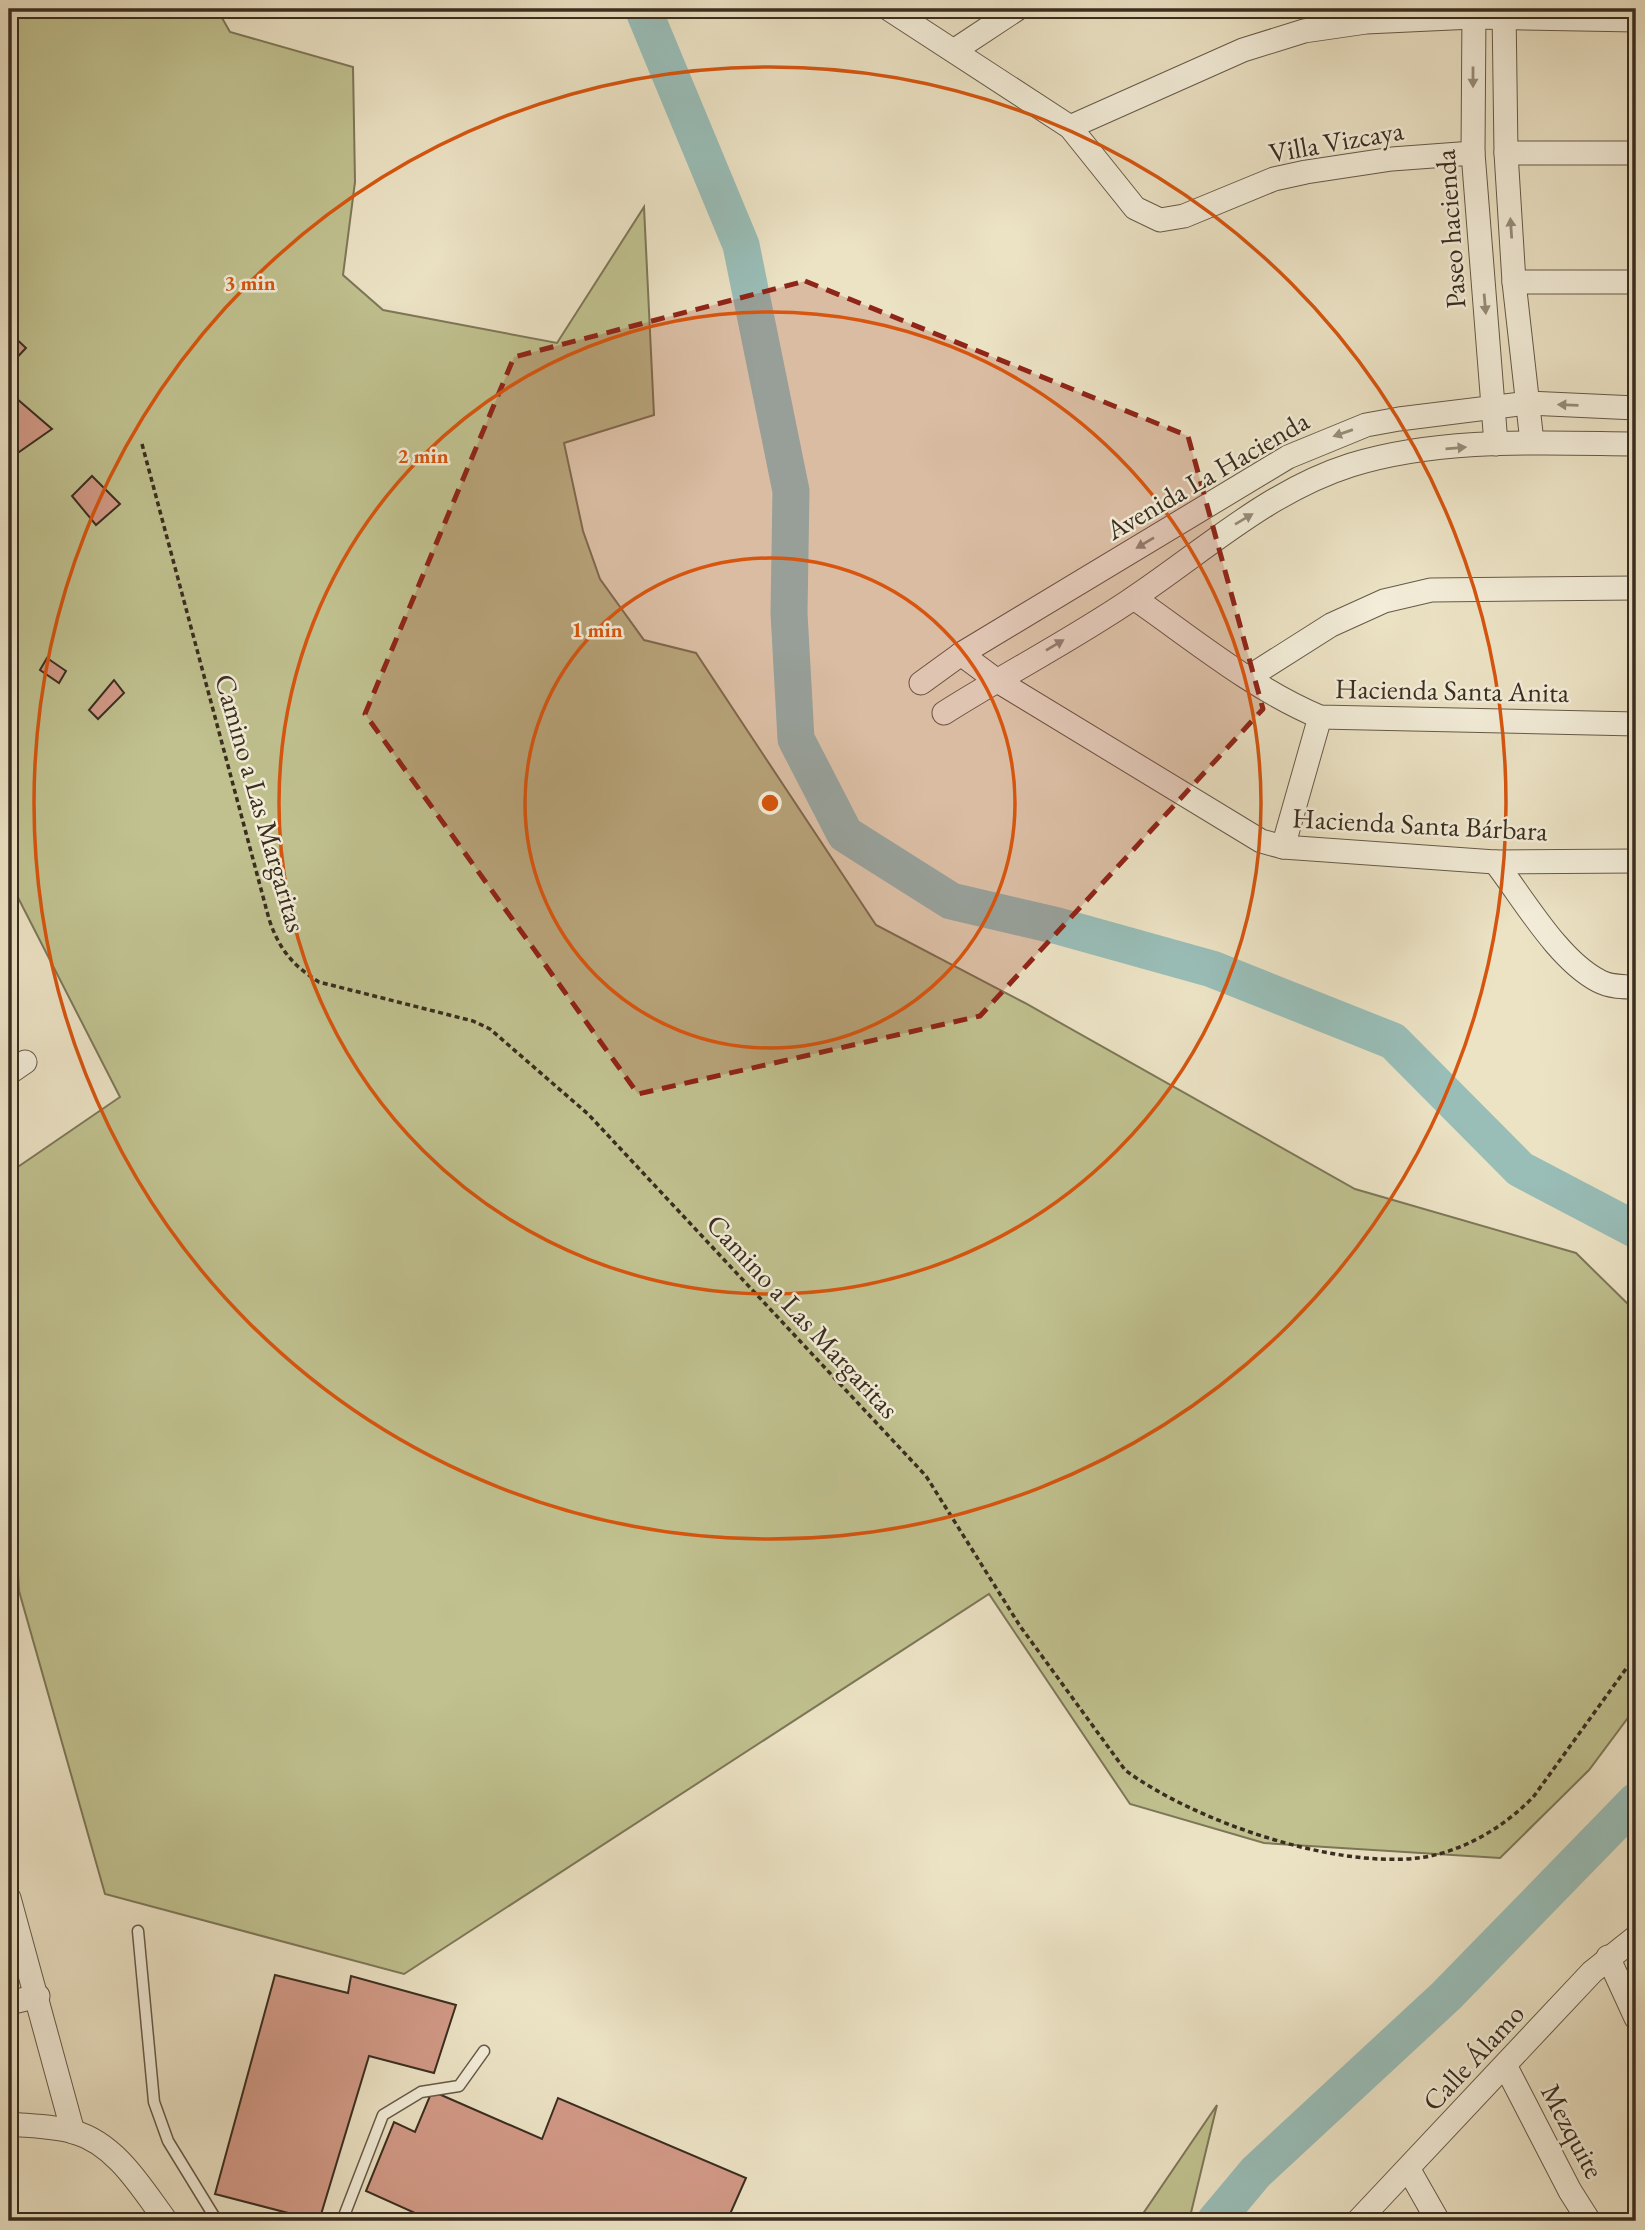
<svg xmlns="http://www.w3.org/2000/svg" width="1645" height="2230" font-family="'EB Garamond',serif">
  <rect width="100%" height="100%" fill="#ece3c5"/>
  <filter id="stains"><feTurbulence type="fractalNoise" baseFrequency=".00286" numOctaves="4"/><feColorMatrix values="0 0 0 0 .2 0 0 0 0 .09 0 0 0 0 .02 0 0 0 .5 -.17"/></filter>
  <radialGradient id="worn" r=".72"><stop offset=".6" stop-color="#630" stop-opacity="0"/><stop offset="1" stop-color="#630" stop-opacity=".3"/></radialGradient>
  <g fill="#c0c18f" stroke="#7d7758" stroke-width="2">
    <polygon points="9,9 217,9 230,32 353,67 355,182 343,275 383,310 557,343 644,207 654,415 564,443 583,531 600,579 644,640 696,653 876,925 1025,1003 1355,1189 1576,1253 1636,1312 1636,1707 1589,1770 1500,1858 1264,1843 1130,1804 989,1594 404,1974 105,1894 19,1591 14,1504 9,1487 9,1173 120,1097 9,880"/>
    <polygon points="1217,2105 1189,2221 1138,2221"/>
  </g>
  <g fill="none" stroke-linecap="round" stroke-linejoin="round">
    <g stroke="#99beb8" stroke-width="37">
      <polyline points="643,9 741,245 791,491 789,613 796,739 845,834 951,901 1058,926 1212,969 1393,1041 1520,1169 1636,1230"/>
      <polyline points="1215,2221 1256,2172 1446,1996 1636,1801"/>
    </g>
  </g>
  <g fill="#d29a87" stroke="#3a2d20" stroke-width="2">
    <polygon points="9,332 26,348 9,366"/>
    <polygon points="9,392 52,429 9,459"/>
    <polygon points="92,476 120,504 96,525 72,496"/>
    <polygon points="47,658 66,671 59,683 40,670"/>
    <polygon points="114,680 124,693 98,719 89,710"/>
    <polygon points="275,1975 348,1993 351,1976 456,2005 434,2073 369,2056 319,2221 215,2194"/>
    <polygon points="432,2091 542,2139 558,2098 746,2178 727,2221 423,2221 424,2217 366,2191 394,2122 415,2132"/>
  </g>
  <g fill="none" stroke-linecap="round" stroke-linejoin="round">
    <g stroke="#665a49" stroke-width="13">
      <g id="lane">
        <polyline points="138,1931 154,2102 168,2141 217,2221"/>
        <polyline points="342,2221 383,2115 421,2092 459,2086 484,2051"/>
      </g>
    </g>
    <g stroke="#665a49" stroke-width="25">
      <g id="street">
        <polyline points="889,9 1070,127 1135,208 1160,220 1184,216 1274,179 1306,172 1392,159 1473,153"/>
        <polyline points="1474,9 1473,153 1496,444"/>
        <polyline points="1504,9 1506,153 1514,282 1532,442"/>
        <polyline points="955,50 1017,9"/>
        <polyline points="1070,127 1243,50 1304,31 1366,22 1473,17 1636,20"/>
        <polyline points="1506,153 1636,153"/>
        <polyline points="1514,282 1636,282"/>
        <path d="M 1134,598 C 1193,639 1253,689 1320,717 L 1636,724"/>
        <polyline points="961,654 996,680 1261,841 1283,847 1495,862 1636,861"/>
        <polyline points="1249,677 1331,625 1384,601 1431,590 1636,588"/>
        <polyline points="921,683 961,654 1288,457 1366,425 1399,419 1528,403 1636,408"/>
        <path d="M 944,713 C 1007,673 1074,639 1135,597 C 1205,550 1269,491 1351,465 C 1442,437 1543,443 1636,444"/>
        <polyline points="1283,847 1320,717"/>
        <path d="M 1495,862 C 1523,898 1558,960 1599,981 C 1610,987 1624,987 1636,987"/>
        <polyline points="9,1073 25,1062"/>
        <polyline points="9,1898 73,2132"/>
        <polyline points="1608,1957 1636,2018"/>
        <polyline points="9,2003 38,1996"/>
        <polyline points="1506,2067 1570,2191 1589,2221"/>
        <path d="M 9,2124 C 29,2126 54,2126 74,2132 C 116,2144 141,2187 166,2221"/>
        <polyline points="1409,2170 1438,2221"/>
        <polyline points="1358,2221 1592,1972 1636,1937"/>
      </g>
    </g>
    <path stroke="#3a2d20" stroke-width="3.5" stroke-dasharray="5 3.5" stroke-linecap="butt" d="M 142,444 L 269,919 C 279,949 292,965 319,982 L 473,1021 L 490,1029 L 588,1114 L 926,1476 L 1020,1626 L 1125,1770 C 1194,1821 1331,1868 1418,1858 C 1461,1853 1505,1827 1534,1796 L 1636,1655"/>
    <use href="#lane" stroke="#f3edd9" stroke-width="10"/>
    <use href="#street" stroke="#f3edd9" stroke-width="23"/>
  </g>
  <defs><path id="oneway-solid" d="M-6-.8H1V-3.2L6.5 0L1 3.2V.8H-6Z" transform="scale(1.75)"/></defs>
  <g fill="#968d7c">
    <use href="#oneway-solid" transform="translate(1473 77) rotate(90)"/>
    <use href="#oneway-solid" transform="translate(1511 228) rotate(-94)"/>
    <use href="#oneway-solid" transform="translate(1485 304) rotate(85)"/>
    <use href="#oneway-solid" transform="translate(1568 405) rotate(-178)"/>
    <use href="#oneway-solid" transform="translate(1343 433) rotate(161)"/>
    <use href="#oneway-solid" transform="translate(1456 448) rotate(-5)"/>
    <use href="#oneway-solid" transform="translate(1244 519) rotate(-31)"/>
    <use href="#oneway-solid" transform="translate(1145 543) rotate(149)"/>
    <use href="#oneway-solid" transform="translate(1055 645) rotate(-31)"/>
  </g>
  <path fill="#8f2418" fill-opacity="0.2" stroke="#8f2418" stroke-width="5" stroke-dasharray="14 9" stroke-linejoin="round" d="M 805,281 L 1188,436 L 1263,709 L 980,1016 L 638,1094 L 365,714 L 514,357 Z"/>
  <g fill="none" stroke="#d7550e" stroke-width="3.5">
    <circle cx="770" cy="803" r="245"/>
    <circle cx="770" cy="803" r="491"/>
    <circle cx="770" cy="803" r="736"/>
  </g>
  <g text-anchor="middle" stroke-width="5" stroke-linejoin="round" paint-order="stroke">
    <g font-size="28" fill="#3a2d20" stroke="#f3edd9">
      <text transform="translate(1336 141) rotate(-10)" y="10">Villa Vizcaya</text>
      <text transform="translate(1450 229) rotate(-94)" y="10">Paseo hacienda</text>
      <text transform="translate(1207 475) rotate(-30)" y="10">Avenida La Hacienda</text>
      <text transform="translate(1452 690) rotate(1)" y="10">Hacienda Santa Anita</text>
      <text transform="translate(261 803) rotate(74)" y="10">Camino a Las Margaritas</text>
      <text transform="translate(1420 824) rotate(3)" y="10">Hacienda Santa Bárbara</text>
      <text transform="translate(803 1316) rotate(47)" y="10">Camino a Las Margaritas</text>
      <text transform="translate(1473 2057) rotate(-47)" y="10">Calle Álamo</text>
      <text transform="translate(1573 2131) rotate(62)" y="10">Mezquite</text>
    </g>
  </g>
  <circle cx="770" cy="803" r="10" fill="#d7550e" stroke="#f3edd9" stroke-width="3.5"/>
  <g font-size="21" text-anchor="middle" font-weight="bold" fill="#d7550e" stroke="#f3edd9" stroke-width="5" stroke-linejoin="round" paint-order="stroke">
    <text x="250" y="290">3 min</text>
    <text x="423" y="463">2 min</text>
    <text x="597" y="637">1 min</text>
  </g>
  <rect width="1645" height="2230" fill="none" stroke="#ece3c5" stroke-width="35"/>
  <rect x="10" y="10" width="1624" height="2209" fill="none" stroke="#3a2d20" stroke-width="3.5"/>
  <rect x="18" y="18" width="1610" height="2195" fill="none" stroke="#3a2d20" stroke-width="2"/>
  <rect width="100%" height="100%" filter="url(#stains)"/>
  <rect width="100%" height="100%" fill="url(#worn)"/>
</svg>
